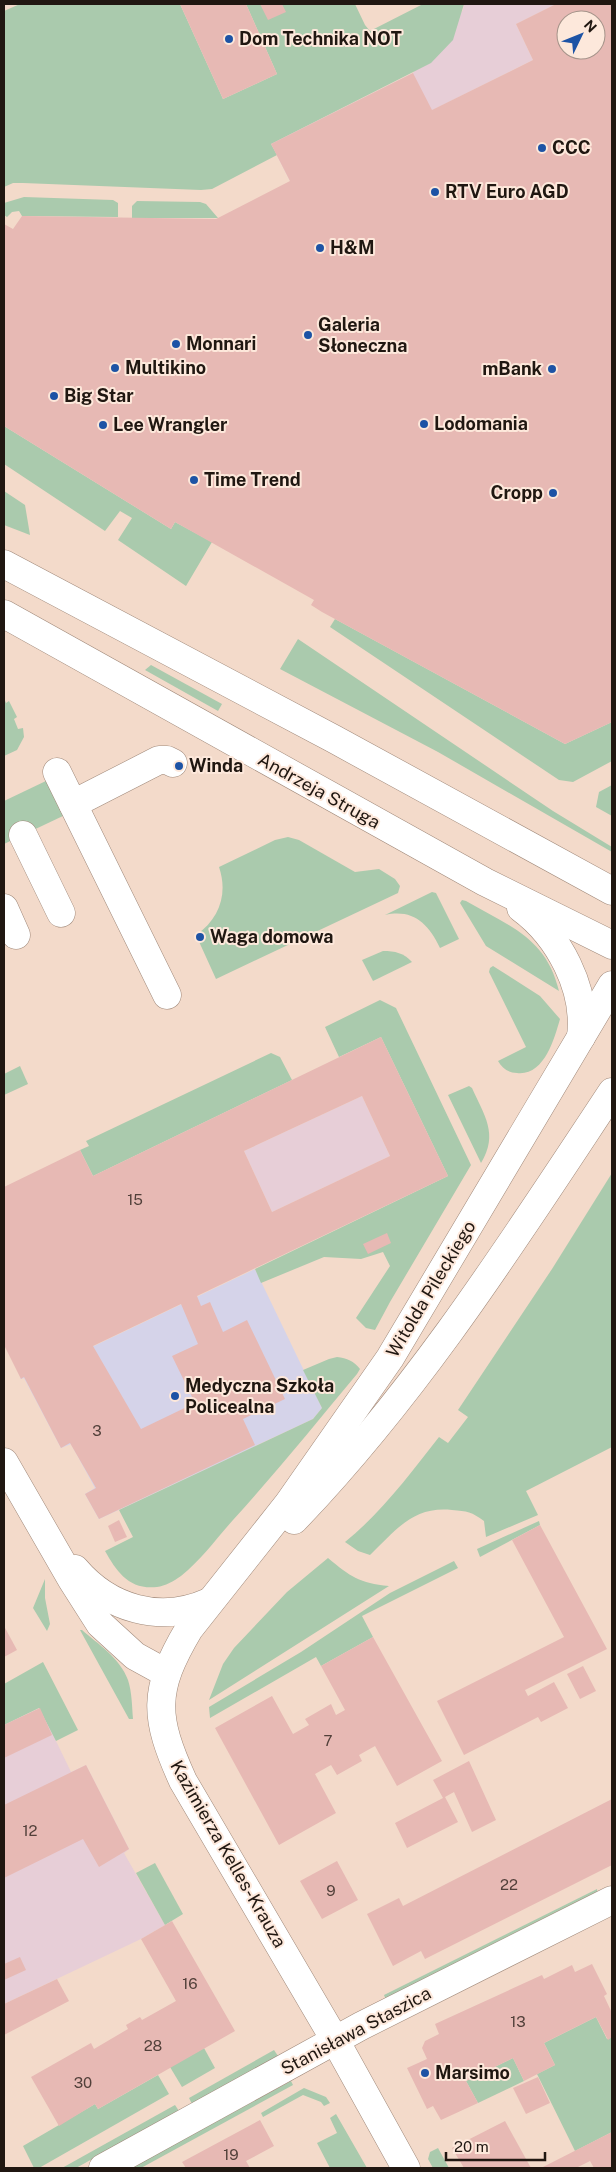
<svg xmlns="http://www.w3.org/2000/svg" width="616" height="2172" font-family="'Public Sans',sans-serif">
  <rect width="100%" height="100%" fill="#f3daca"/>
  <g fill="#e7ced7">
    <polygon points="464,4 556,4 516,24 533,60 290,181 271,144 413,73 463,10"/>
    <polygon points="362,1096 390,1156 272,1212 244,1151"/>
    <polygon points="40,1708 71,1772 86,1765 129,1849 124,1853 165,1925 141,1939 4,2004 4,1725"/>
  </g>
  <polygon fill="#d5d3e9" points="255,1269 322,1408 313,1419 99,1519 85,1494 95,1488 71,1444 61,1448 24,1378 21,1379 20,1378 90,1341 94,1346"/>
  <g fill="#aacaad">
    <polygon points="20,4 180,4 223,99 277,74 246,4 355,4 365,25 370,31 423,4 464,4 453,40 431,63 271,144 277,155 212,189 201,190 23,183 13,183 4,187 4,11"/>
    <polygon points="24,197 113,200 118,203 118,217 22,216 19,211 12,212 7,217 4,215 4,203"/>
    <polygon points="137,201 200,202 206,204 218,218 132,218 132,206"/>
    <polygon points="4,426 171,529 175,522 212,542 186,586 118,540 132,518 120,511 105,531 4,464"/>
    <polygon points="4,491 25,505 30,535 4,525"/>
    <polygon points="335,619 565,744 612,722 612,761 573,782 559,780 330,627"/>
    <polygon points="298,639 553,811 612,847 612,852 438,752 280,669"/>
    <polygon points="151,665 222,704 218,711 145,670"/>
    <polygon points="4,698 6,703 9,701 17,717 14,719 18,729 23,728 24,737 17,750 4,756"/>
    <polygon points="48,780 65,815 4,844 4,801"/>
    <polygon points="612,785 612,816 596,807 599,792"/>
    <path d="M 288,837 L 299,840 L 355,872 L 379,869 L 395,879 L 400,886 L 398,893 L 216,979 L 196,935 C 220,919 228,893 219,867 L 275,840 Z"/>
    <path d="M 432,892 L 436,893 L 459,939 L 440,948 C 428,923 413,909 385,915 Z"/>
    <path d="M 462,900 L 466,901 C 509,926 546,937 559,991 L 486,946 L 460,903 Z"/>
    <path d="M 383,951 C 395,951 404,953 412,962 L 373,981 L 362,960 Z"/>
    <path d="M 493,966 L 540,996 L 560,1019 C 554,1040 544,1076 517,1073 C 508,1073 502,1068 498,1061 L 526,1047 L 489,972 L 490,968 Z"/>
    <polygon points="380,1000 396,1008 471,1165 390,1302 375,1330 366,1328 356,1318 390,1266 383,1252 361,1259 324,1257 261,1283 255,1269 448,1176 381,1037 339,1057 325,1027"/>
    <polygon points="271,1053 280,1057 292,1080 93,1176 80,1150 89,1146 86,1141"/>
    <polygon points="20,1066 28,1084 4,1095 4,1074"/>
    <path d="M 469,1086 L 472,1088 C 484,1115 499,1134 481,1163 L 448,1095 Z"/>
    <path d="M 612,1173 L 612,1447 L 526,1491 L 538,1515 L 486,1537 L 484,1521 C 472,1512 467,1511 452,1510 C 413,1506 396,1530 370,1555 L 358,1551 L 345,1542 C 382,1512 410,1474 439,1437 L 448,1443 L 468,1417 L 458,1410 L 552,1269 Z"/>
    <path d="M 337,1357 C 347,1358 354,1361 360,1369 L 357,1374 C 316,1423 276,1473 233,1520 C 216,1539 201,1560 181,1576 C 174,1581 165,1586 157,1587 C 129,1590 117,1572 105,1551 L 133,1537 L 119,1510 L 313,1419 L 322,1408 L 303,1370 L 329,1359 Z"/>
    <polygon points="539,1521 540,1525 480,1557 477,1549"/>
    <path d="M 328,1558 C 351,1577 359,1583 389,1586 L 209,1700 L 223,1664 L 234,1648 L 287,1592 Z"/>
    <polygon points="454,1561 458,1568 362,1616 373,1637 321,1666 316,1657 210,1718 209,1707 301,1652 390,1593"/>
    <polygon points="45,1579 45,1598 50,1624 47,1631 33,1608"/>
    <path d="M 80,1630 L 82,1630 C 98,1644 120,1658 128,1680 C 132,1692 132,1707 133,1719 L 129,1719 Z"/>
    <polygon points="43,1662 78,1730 56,1741 39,1708 4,1725 4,1684"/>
    <polygon points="155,1863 183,1914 165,1925 136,1873"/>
    <polygon points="597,1889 598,1896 386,2000 384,1995"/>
    <polygon points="596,2017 607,2039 612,2037 612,2132 575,2151 537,2074 555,2065 544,2043"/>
    <polygon points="204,2048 215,2068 182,2087 170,2067"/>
    <polygon points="274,2050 278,2056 192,2104 189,2098"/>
    <polygon points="513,2058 524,2081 478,2103 466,2081"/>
    <polygon points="158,2075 169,2094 39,2168 34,2168 23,2146 95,2104 98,2109"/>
    <polygon points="291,2081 293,2085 141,2168 131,2168"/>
    <polygon points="304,2088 326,2097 330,2103 324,2106 321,2102 303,2095 263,2117 261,2113"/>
    <polygon points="175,2105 179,2111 76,2168 62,2168"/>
    <polygon points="336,2114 367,2168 330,2168 317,2143 337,2133 330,2118"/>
    <polygon points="438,2148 449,2168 433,2168 428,2159 430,2152"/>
  </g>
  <g fill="#e7b9b4" fill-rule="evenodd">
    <polygon points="180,4 246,4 277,74 223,99"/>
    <polygon points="260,4 282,4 286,12 268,20"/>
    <path d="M 556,4 L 612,4 L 612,722 L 565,744 L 322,612 L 311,605 L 314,600 L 175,522 L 171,529 L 4,426 L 4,224 L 13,229 L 22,216 L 216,219 L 290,181 L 271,144 L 413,73 L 432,110 L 533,60 L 516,24 ZM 566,20 L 596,20 L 596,50 L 566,50 Z"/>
    <path d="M 381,1037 L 448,1176 L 197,1296 L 201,1306 L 210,1302 L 223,1332 L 247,1320 L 285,1399 L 243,1419 L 255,1445 L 99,1519 L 85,1494 L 96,1488 L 70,1443 L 61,1448 L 24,1377 L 21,1379 L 4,1345 L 4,1187 L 80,1150 L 93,1176 ZM 362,1096 L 390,1156 L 272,1212 L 244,1151 ZM 181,1304 L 198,1344 L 172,1356 L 195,1403 L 141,1429 L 93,1346 Z"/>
    <polygon points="387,1233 391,1243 368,1254 363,1244"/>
    <polygon points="119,1520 127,1537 115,1542 108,1526"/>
    <polygon points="540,1525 607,1649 525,1690 528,1696 554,1682 568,1708 541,1722 538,1717 464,1755 437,1701 564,1637 512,1540"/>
    <polygon points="4,1626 17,1650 4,1657"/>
    <polygon points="373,1637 442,1761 397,1786 375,1746 359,1755 362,1761 337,1775 331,1765 315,1774 336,1813 279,1845 215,1728 272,1696 293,1734 309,1725 305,1719 331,1704 336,1715 345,1710 321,1666"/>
    <polygon points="583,1666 596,1691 580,1699 567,1674"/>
    <polygon points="40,1708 52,1735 4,1758 4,1725"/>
    <polygon points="469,1761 496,1820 472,1832 454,1792 445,1797 458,1822 407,1848 395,1823 443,1798 433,1780"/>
    <polygon points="86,1765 129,1849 99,1867 83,1839 4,1878 4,1805"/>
    <polygon points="612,1799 612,1865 425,1959 421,1951 393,1966 367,1914 399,1898 403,1906"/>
    <polygon points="337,1861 358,1900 322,1919 300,1881"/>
    <polygon points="172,1921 235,2031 98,2109 95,2104 59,2126 31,2077 91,2043 94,2049 128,2029 126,2025 140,2017 142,2020 176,2001 141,1939"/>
    <polygon points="20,1957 26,1970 4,1980 4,1964"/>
    <polygon points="592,1964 607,1994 604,1996 612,2013 612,2037 608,2040 596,2017 544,2043 555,2065 524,2081 513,2058 466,2081 478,2103 441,2120 433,2106 427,2109 407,2068 427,2059 422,2048 425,2041 439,2034 435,2024 542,1975 544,1979 572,1965 575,1972"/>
    <polygon points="57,1979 69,2001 4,2035 4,2004"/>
    <polygon points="538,2077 550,2103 526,2114 513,2088"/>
    <polygon points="260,2120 274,2146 246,2161 250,2168 186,2168 182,2162"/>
    <polygon points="505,2121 531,2168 464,2168 452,2148"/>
    <polygon points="612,2132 612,2168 594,2168 590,2161 576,2168 541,2168"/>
  </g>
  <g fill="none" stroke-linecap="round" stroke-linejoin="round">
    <g stroke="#a0897a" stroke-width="29">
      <g id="minor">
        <polyline points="4,564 334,739 612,891"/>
        <polyline points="4,614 485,882 612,945"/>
        <polyline points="57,772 167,995"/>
        <polyline points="73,804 159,760 167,760 173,763"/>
        <polyline points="23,835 61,913"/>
        <polyline points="4,908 16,935"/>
        <path d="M 521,908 C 559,936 587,989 581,1037"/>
        <polyline points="4,1462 72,1580 100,1624 135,1656 166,1673"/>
        <path d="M 294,1520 C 418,1391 514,1240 612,1092"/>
        <path d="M 75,1569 C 109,1609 160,1624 209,1602"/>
        <polyline points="103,2168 361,2026 612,1900"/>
        <path d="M 406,2168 L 335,2040 L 183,1781 C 154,1717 152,1691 189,1629 L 288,1504 L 390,1358 L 612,985"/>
      </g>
    </g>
    <use href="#minor" stroke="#fff" stroke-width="28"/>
  </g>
  <g fill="#1d53a5" stroke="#fde8db" stroke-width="2">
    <circle cx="229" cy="39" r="5"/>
    <circle cx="542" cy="148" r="5"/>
    <circle cx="435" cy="192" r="5"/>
    <circle cx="320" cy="248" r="5"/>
    <circle cx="308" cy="335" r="5"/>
    <circle cx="176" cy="344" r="5"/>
    <circle cx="115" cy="368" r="5"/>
    <circle cx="552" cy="369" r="5"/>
    <circle cx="54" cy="396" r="5"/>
    <circle cx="424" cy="424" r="5"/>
    <circle cx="103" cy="425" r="5"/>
    <circle cx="194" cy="480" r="5"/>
    <circle cx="553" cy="493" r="5"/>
    <circle cx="179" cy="766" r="5"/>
    <circle cx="200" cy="937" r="5"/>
    <circle cx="175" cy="1396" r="5"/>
    <circle cx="425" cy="2073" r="5"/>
  </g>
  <g text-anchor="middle" stroke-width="4" stroke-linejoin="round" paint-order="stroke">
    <g font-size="15" fill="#52403a">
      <text x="135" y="1205">15</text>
      <text x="97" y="1436">3</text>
      <text x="328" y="1746">7</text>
      <text x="30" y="1836">12</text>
      <text x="509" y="1890">22</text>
      <text x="331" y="1896">9</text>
      <text x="190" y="1989">16</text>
      <text x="518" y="2027">13</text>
      <text x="153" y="2051">28</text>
      <text x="83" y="2088">30</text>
      <text x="231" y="2160">19</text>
    </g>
    <g font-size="18" font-weight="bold" fill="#201711" stroke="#fde8db" text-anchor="start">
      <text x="239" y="45">Dom Technika NOT</text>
      <text x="552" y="154">CCC</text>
      <text x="445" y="198">RTV Euro AGD</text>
      <text x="330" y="254">H&amp;M</text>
      <text x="318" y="331">Galeria<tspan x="318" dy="21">Słoneczna</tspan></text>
      <text x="186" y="350">Monnari</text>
      <text x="125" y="374">Multikino</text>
      <text x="542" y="375" text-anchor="end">mBank</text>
      <text x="64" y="402">Big Star</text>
      <text x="434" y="430">Lodomania</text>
      <text x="113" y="431">Lee Wrangler</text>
      <text x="204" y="486">Time Trend</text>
      <text x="543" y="499" text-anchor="end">Cropp</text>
      <text x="189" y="772">Winda</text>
      <text x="210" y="943">Waga domowa</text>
      <text x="185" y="1392">Medyczna Szkoła<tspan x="185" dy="21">Policealna</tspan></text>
      <text x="435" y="2079">Marsimo</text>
    </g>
    <g font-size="18" fill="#201711" stroke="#fde8db">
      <text transform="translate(319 791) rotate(29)" y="6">Andrzeja Struga</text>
      <text transform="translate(431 1289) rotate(-59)" y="6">Witolda Pileckiego</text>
      <text transform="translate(228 1854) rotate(60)" y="6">Kazimierza Kelles-Krauza</text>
      <text transform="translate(356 2031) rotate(-28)" y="6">Stanisława Staszica</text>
    </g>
  </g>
  <rect width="616" height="2172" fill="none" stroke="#201711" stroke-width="10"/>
  <g transform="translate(581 35) rotate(47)"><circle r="24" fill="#fde8db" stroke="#a5948a"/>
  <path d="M0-4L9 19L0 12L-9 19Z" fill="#1d53a5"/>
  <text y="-8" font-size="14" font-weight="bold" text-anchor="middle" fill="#201711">N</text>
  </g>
  <path d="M446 2152v8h99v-8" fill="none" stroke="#201711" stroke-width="2.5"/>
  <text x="454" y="2152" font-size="15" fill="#201711" stroke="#fde8db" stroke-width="4" paint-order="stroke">20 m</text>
</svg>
